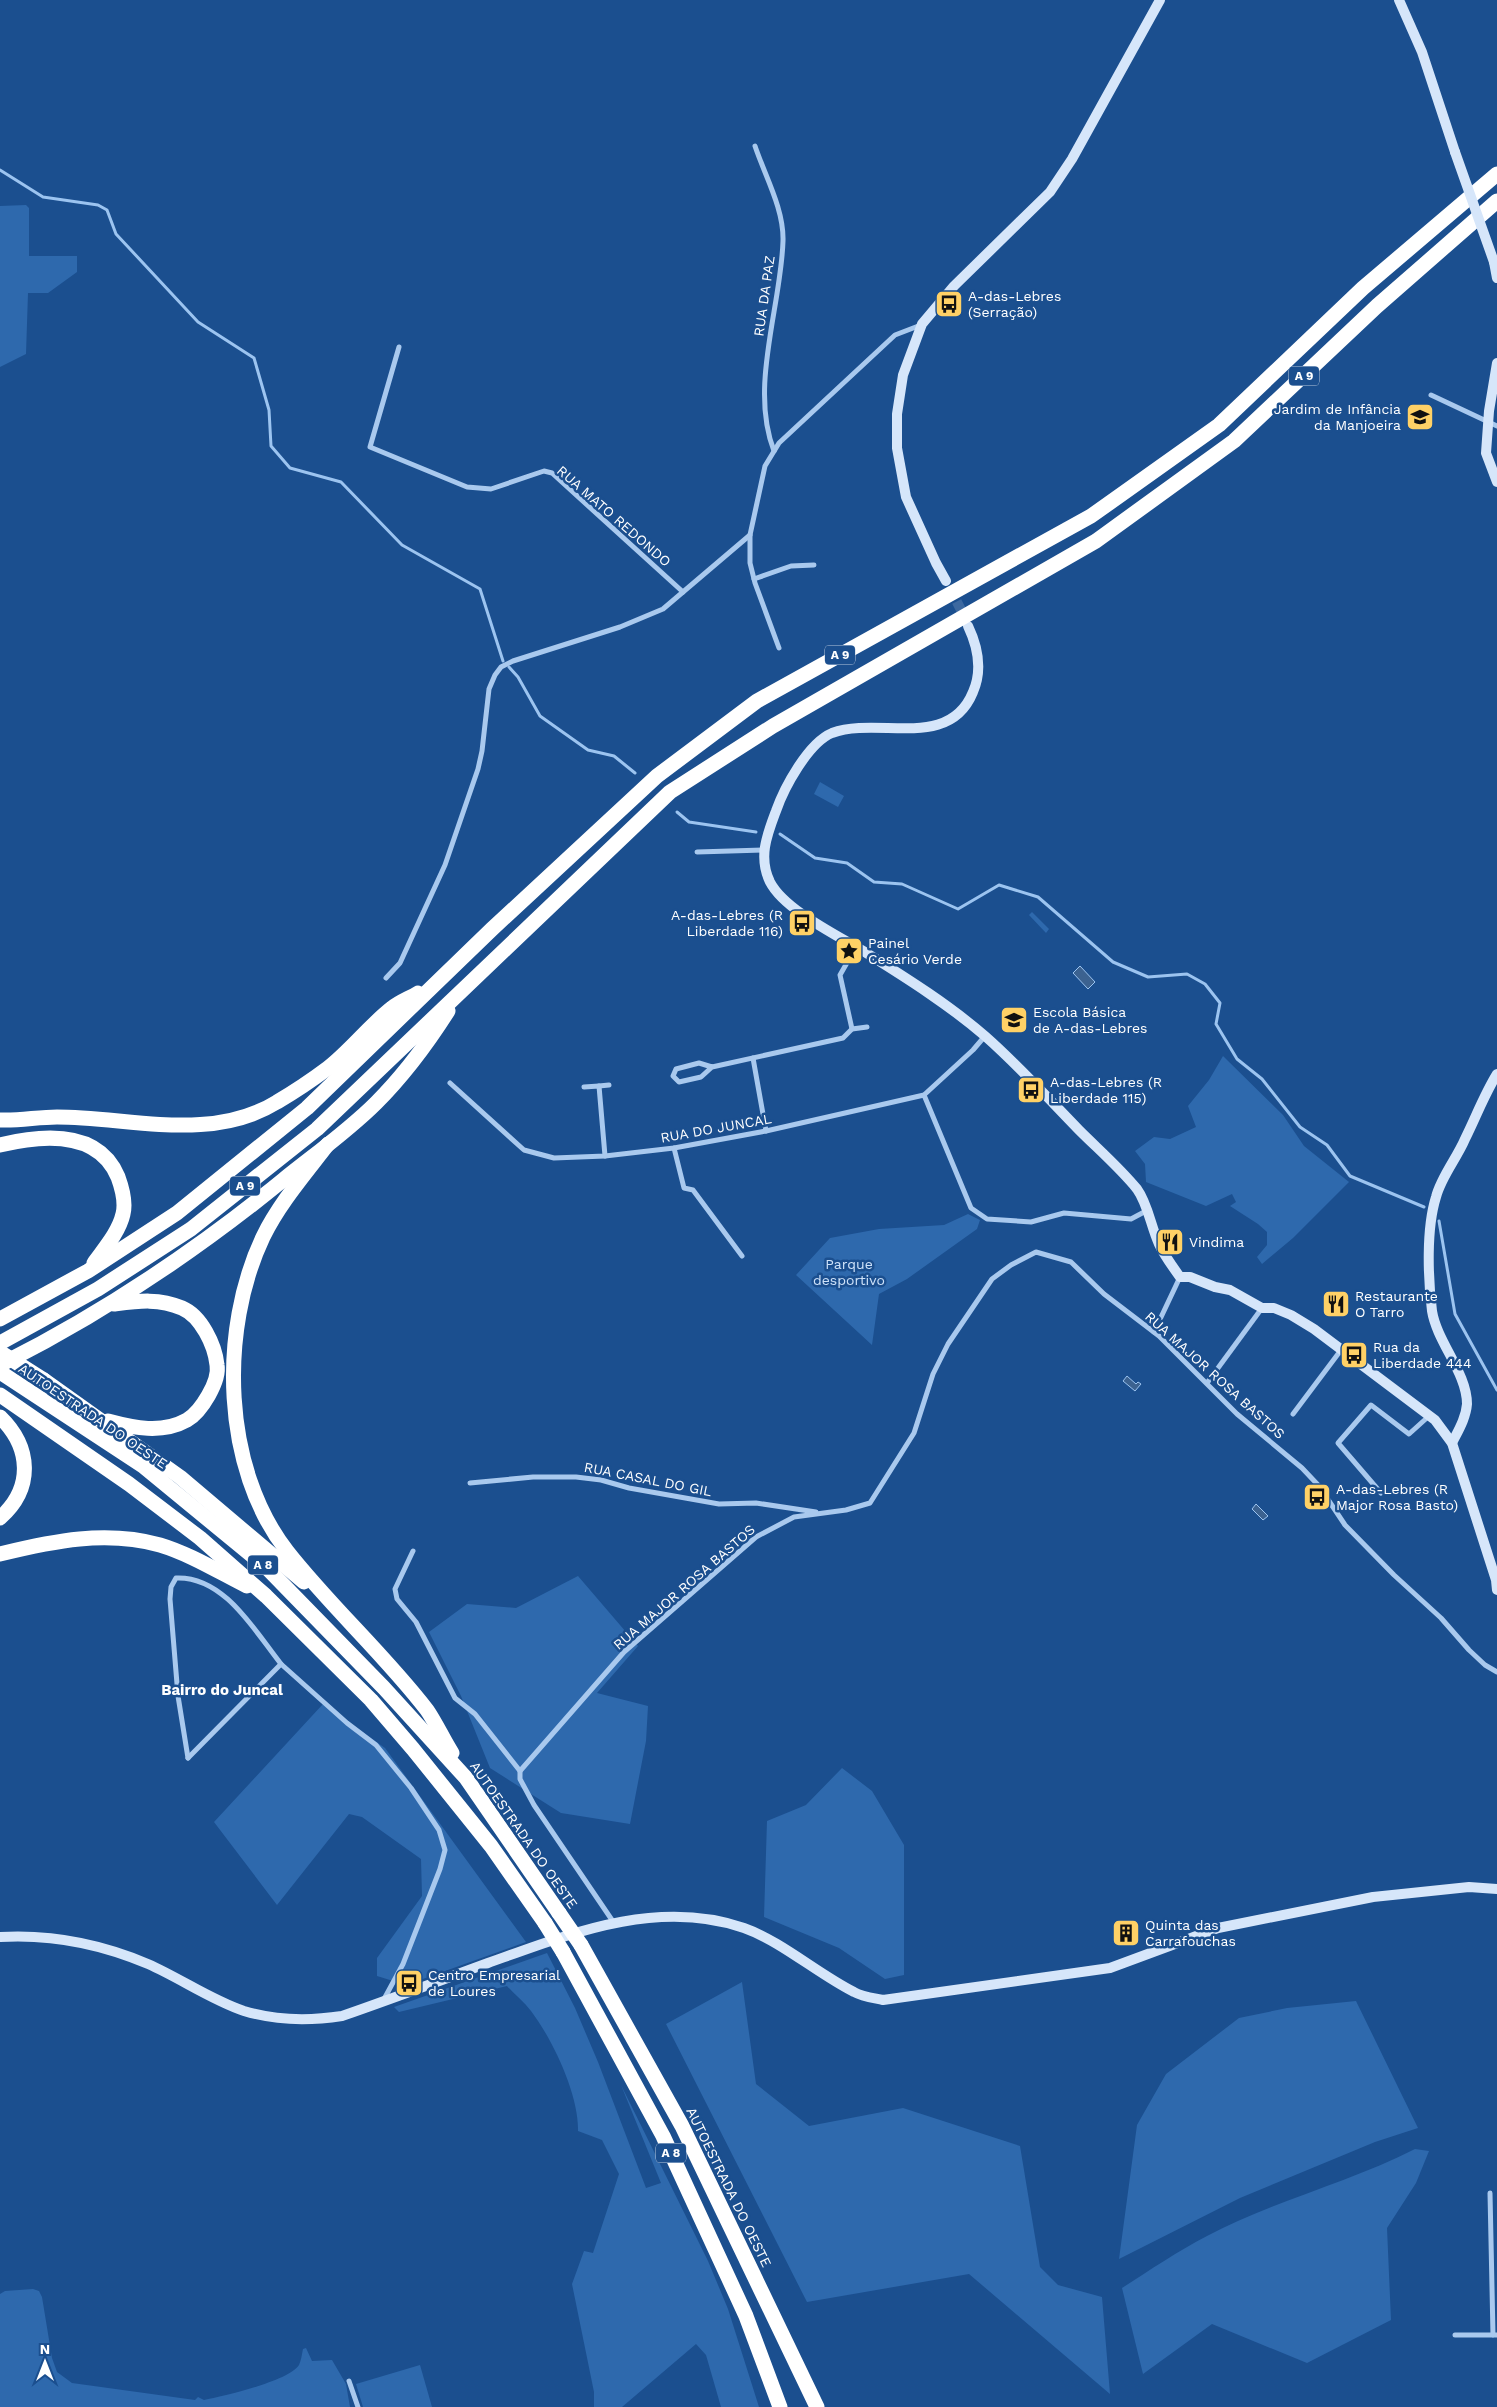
<svg xmlns="http://www.w3.org/2000/svg" width="1497" height="2407" font-family="'Work Sans',sans-serif">
  <rect width="100%" height="100%" fill="#1b4f8f"/>
  <g fill="#2e69ad">
    <polygon points="26,205 29,208 29,256 77,256 77,272 48,293 28,293 26,354 0,367 0,206"/>
    <polygon points="820,782 844,796 838,807 814,794"/>
    <polygon points="1032,912 1049,929 1046,933 1029,915"/>
    <polygon points="1223,1056 1283,1115 1304,1146 1349,1182 1293,1238 1262,1264 1257,1257 1267,1245 1267,1232 1258,1224 1230,1206 1236,1202 1232,1194 1206,1206 1146,1182 1145,1164 1135,1151 1154,1137 1170,1139 1196,1127 1188,1106 1209,1080"/>
    <polygon points="968,1214 980,1220 977,1229 907,1279 879,1294 872,1345 796,1275 830,1238 879,1229 944,1225"/>
    <polygon points="578,1576 638,1646 597,1693 648,1706 646,1741 630,1824 561,1813 490,1768 461,1696 429,1632 467,1604 516,1608"/>
    <polygon points="323,1704 385,1748 526,1942 406,1985 377,1976 377,1958 422,1896 421,1859 362,1817 349,1814 277,1905 214,1822"/>
    <polygon points="842,1768 872,1791 904,1845 904,1975 885,1979 839,1948 764,1917 767,1821 806,1805"/>
    <path d="M 547,1953 L 575,2008 L 598,2062 L 646,2188 L 661,2183 L 621,2085 L 708,2261 L 728,2309 L 759,2407 L 721,2407 L 706,2355 L 696,2344 L 622,2407 L 594,2407 L 594,2392 L 572,2284 L 584,2251 L 593,2253 L 619,2174 L 602,2140 L 578,2131 C 579,2095 553,2040 531,2011 C 524,2002 514,1994 507,1986 L 399,2012 L 394,2007 Z"/>
    <polygon points="742,1982 756,2084 809,2126 903,2108 1020,2146 1040,2267 1058,2285 1102,2297 1110,2394 969,2274 807,2302 666,2024"/>
    <polygon points="1356,2001 1418,2128 1375,2142 1240,2198 1119,2259 1137,2125 1166,2074 1239,2018 1287,2008"/>
    <path d="M 1415,2149 L 1429,2151 L 1416,2183 L 1387,2228 L 1391,2320 L 1307,2363 L 1212,2324 L 1143,2374 L 1122,2288 C 1150,2270 1178,2251 1207,2236 C 1273,2201 1348,2183 1415,2149 Z"/>
    <path d="M 33,2289 L 39,2291 L 42,2297 L 52,2358 L 57,2372 L 72,2383 L 195,2400 L 198,2397 L 204,2400 C 224,2396 289,2381 299,2365 C 301,2361 302,2354 303,2349 L 306,2348 L 312,2361 L 332,2360 L 346,2384 L 350,2407 L 0,2407 L 0,2294 L 5,2291 Z"/>
    <polygon points="420,2365 432,2407 363,2407 356,2384"/>
  </g>
  <g fill="#3c6290" stroke="#9cc4f0">
    <polygon points="1080,966 1095,982 1088,989 1073,973"/>
    <polygon points="1127,1376 1136,1384 1138,1382 1141,1384 1135,1391 1123,1381"/>
    <polygon points="1256,1504 1268,1516 1263,1520 1252,1509"/>
  </g>
  <g fill="none" stroke-linecap="round" stroke-linejoin="round">
    <g stroke="#9cc4f0" stroke-width="3">
      <polyline points="0,170 43,197 98,205 107,210 116,234 198,322 254,358 269,410 271,446 290,468 341,482 402,545 480,589 503,661"/>
      <polyline points="509,667 518,677 540,716 588,750 614,756 635,773"/>
      <polyline points="677,812 689,822 756,832"/>
      <polyline points="780,834 815,858 847,863 874,882 902,884 958,909 999,885 1038,897 1113,962 1148,977 1187,974 1205,984 1220,1003 1216,1024 1237,1059 1262,1079 1300,1127 1327,1145 1350,1176 1424,1207"/>
      <polyline points="1439,1221 1455,1314 1497,1390"/>
    </g>
    <polyline stroke="#3d69a0" stroke-width="10" stroke-dasharray="10 5" stroke-linecap="butt" points="950,588 966,620"/>
    <g stroke="#a9c9ee" stroke-width="5">
      <path d="M 755,146 C 765,176 784,209 783,241 C 781,307 749,387 774,451"/>
      <polyline points="399,347 370,447 467,487 491,489 544,471 552,473 683,592"/>
      <polyline points="1431,395 1497,426"/>
      <polyline points="754,579 791,566 814,565"/>
      <polyline points="779,648 755,583 750,563 750,535 765,466 779,443 895,335 921,325"/>
      <polyline points="697,852 763,850"/>
      <polyline points="386,978 400,963 445,865 478,769 482,751 489,689 495,675 501,667 513,661 620,627 663,609 750,535"/>
      <polyline points="852,1029 840,975 856,947"/>
      <polyline points="753,1058 766,1131"/>
      <polyline points="712,1067 701,1077 679,1082 673,1076 676,1069 699,1063 712,1067 843,1038 852,1029 867,1027"/>
      <polyline points="450,1083 524,1150 554,1158 605,1156 674,1148 766,1131 924,1095 973,1050 985,1036"/>
      <polyline points="599,1086 609,1085"/>
      <polyline points="584,1087 599,1086 605,1156"/>
      <polyline points="924,1095 971,1208 987,1219 1031,1222 1064,1213 1131,1219 1146,1211"/>
      <polyline points="674,1148 684,1188 693,1190 742,1256"/>
      <polyline points="1154,1332 1180,1277"/>
      <polyline points="1207,1383 1262,1308"/>
      <polyline points="1293,1414 1341,1350"/>
      <polyline points="470,1483 533,1477 576,1477 601,1480 629,1488 719,1504 756,1503 816,1512"/>
      <polyline points="1381,1493 1338,1443 1371,1405 1409,1434 1429,1416"/>
      <polyline points="413,1551 395,1589 397,1599 416,1622 455,1698 475,1714 520,1771 520,1779 534,1805 614,1923"/>
      <polyline points="188,1758 281,1664 347,1723 376,1745 411,1788 439,1830 445,1850 440,1869 403,1964 383,2001"/>
      <path d="M 188,1758 L 178,1696 L 170,1599 L 171,1587 L 176,1578 C 224,1576 254,1630 281,1664"/>
      <polyline points="520,1771 624,1652 756,1537 794,1517 846,1510 870,1503 914,1433 933,1374 948,1344 992,1279 1011,1265 1036,1252 1071,1262 1104,1294 1159,1336 1237,1414 1302,1468 1319,1486 1345,1525 1394,1575 1441,1618 1469,1650 1485,1665 1497,1672"/>
      <polyline points="1490,2193 1493,2335"/>
      <polyline points="1455,2335 1497,2335"/>
      <polyline points="349,2381 358,2407"/>
    </g>
    <g stroke="#d6e6fa" stroke-width="10">
      <polyline points="1399,0 1422,52 1455,152"/>
      <polyline points="1494,262 1497,278"/>
      <polyline points="1497,363 1489,411 1486,453 1497,482"/>
      <polyline points="946,581 936,563 906,497 897,448 897,414 903,375 922,324 954,286 1050,192 1072,159 1160,0"/>
      <path d="M 968,626 C 978,647 983,669 973,692 C 949,751 879,716 832,733 C 808,743 784,788 776,811 C 767,835 758,857 770,882 C 785,911 841,937 868,954 C 908,979 949,1005 985,1036 C 1018,1065 1048,1098 1079,1130 C 1098,1149 1120,1168 1137,1189 C 1148,1204 1151,1227 1159,1244 C 1164,1255 1172,1266 1180,1277 L 1190,1277 L 1215,1287 L 1230,1290 L 1262,1308 L 1274,1308 L 1291,1315 L 1314,1329 L 1435,1420 L 1452,1443 L 1496,1580 L 1497,1590"/>
      <path d="M 1452,1443 C 1458,1431 1466,1418 1467,1404 C 1467,1373 1437,1342 1432,1311 C 1428,1278 1426,1229 1436,1197 C 1441,1177 1457,1158 1465,1139 C 1476,1117 1484,1095 1497,1074"/>
      <path d="M 0,1937 C 52,1934 101,1944 148,1964 C 180,1978 211,2000 244,2011 C 277,2021 309,2021 342,2016 C 391,1999 439,1981 488,1963 C 569,1934 657,1898 744,1928 C 781,1941 818,1974 854,1992 C 863,1997 874,1998 883,2000 L 1110,1968 L 1218,1928 L 1373,1897 L 1469,1887 L 1497,1889"/>
    </g>
    <g stroke="#fff" stroke-width="15">
      <path d="M 0,1120 C 19,1121 38,1117 57,1117 C 129,1117 211,1143 277,1102 C 294,1092 312,1080 328,1068 C 351,1050 369,1026 392,1008 C 399,1002 410,998 418,993"/>
      <path d="M 328,1144 C 305,1174 279,1204 263,1237 C 219,1330 222,1468 287,1551 C 331,1607 384,1654 427,1710 C 436,1723 443,1739 452,1753"/>
      <path d="M 0,1145 C 41,1135 98,1129 118,1177 C 122,1188 126,1202 123,1214 C 119,1232 104,1249 94,1263"/>
      <polyline points="0,1319 88,1271 177,1213 307,1108 492,929 657,776 757,701 1091,516 1219,425 1363,288 1497,174"/>
      <polyline points="0,1343 98,1289 191,1229 317,1129 670,792 773,726 1096,541 1234,441 1377,306 1497,201"/>
      <path d="M 2,1364 C 103,1313 196,1251 283,1180 C 314,1155 348,1131 376,1103 C 404,1075 427,1044 448,1011"/>
      <polyline points="0,1372 143,1466 266,1567 384,1688 466,1778 559,1913"/>
      <polyline points="44,1380 180,1477 304,1582"/>
      <polyline points="0,1395 129,1484 200,1538 266,1596 371,1700 413,1749 491,1846 545,1923"/>
      <path d="M 0,1417 C 31,1447 34,1488 0,1518"/>
      <path d="M 108,1421 C 134,1428 162,1434 187,1420 C 201,1412 220,1381 217,1365 C 215,1345 201,1316 182,1308 C 159,1298 138,1301 114,1304"/>
      <path d="M 0,1554 C 53,1541 106,1530 160,1545 C 190,1554 219,1572 247,1586"/>
      <polyline points="581,1945 682,2126 817,2407"/>
      <polyline points="563,1952 663,2136 746,2316 780,2407"/>
    </g>
    <polyline stroke="#d6e6fa" stroke-width="10" points="1455,152 1494,262"/>
    <g stroke="#fff" stroke-width="15">
      <polyline points="0,1352 44,1380"/>
      <polyline points="559,1913 581,1945"/>
      <polyline points="545,1923 563,1952"/>
    </g>
  </g>
  <defs>
    <g id="bus-square" transform="scale(1.4375)"><rect x="-9" y="-9" width="18" height="18" rx="4" fill="#ffd166" stroke="#1b4f8f"/><path d="M-5-6H5V4H4V6H2V4H-2V6H-4V4H-5ZM-3.5-4V0h7V-4ZM-3.5 1.2v1.5H-2V1.2ZM2 1.2v1.5H3.5V1.2Z" fill="#111"/></g>
    <g id="school-square" transform="scale(1.4375)"><rect x="-9" y="-9" width="18" height="18" rx="4" fill="#ffd166" stroke="#1b4f8f"/><path d="M0-5L7-2L0 1L-7-2ZM-4 1L0 2.5L4 1V4Q0 6-4 4Z" fill="#111"/></g>
    <g id="sight-square" transform="scale(1.4375)"><rect x="-9" y="-9" width="18" height="18" rx="4" fill="#ffd166" stroke="#1b4f8f"/><path d="M0-6L1.8-2.2L6-1.7L2.9 1.2L3.7 5.4L0 3.3L-3.7 5.4L-2.9 1.2L-6-1.7L-1.8-2.2Z" fill="#111"/></g>
    <g id="restaurant-square" transform="scale(1.4375)"><rect x="-9" y="-9" width="18" height="18" rx="4" fill="#ffd166" stroke="#1b4f8f"/><path d="M-5-6h1v4h1v-4h1v4h1v-4h1v5L-1.5 .5V6h-2V.5L-5-1ZM5-6V6H3V1.5H1.5Q1.5-4 5-6Z" fill="#111"/></g>
    <g id="building-square" transform="scale(1.4375)"><rect x="-9" y="-9" width="18" height="18" rx="4" fill="#ffd166" stroke="#1b4f8f"/><path d="M-4-6H4V6H1V3H-1V6H-4ZM-2.5-4.3h1.7v1.8h-1.7ZM.8-4.3h1.7v1.8H.8ZM-2.5-1h1.7V.8h-1.7ZM.8-1h1.7V.8H.8Z" fill="#111"/></g>
  </defs>
  <g fill-rule="evenodd">
    <use href="#bus-square" x="949" y="304"/>
    <use href="#school-square" x="1420" y="417"/>
    <use href="#bus-square" x="802" y="923"/>
    <use href="#sight-square" x="849" y="951"/>
    <use href="#school-square" x="1014" y="1020"/>
    <use href="#bus-square" x="1031" y="1090"/>
    <use href="#restaurant-square" x="1170" y="1242"/>
    <use href="#restaurant-square" x="1336" y="1304"/>
    <use href="#bus-square" x="1354" y="1355"/>
    <use href="#bus-square" x="1317" y="1497"/>
    <use href="#building-square" x="1126" y="1933"/>
    <use href="#bus-square" x="409" y="1983"/>
  </g>
  <g text-anchor="middle" stroke-width="5" stroke-linejoin="round" paint-order="stroke">
    <g fill="#1b4f8f" stroke="#bbcadd" stroke-width="1">
      <rect x="1289" y="366.5" width="30" height="19" rx="4"/>
      <rect x="825" y="645.5" width="30" height="19" rx="4"/>
      <rect x="230" y="1176.5" width="30" height="19" rx="4"/>
      <rect x="248" y="1555.5" width="30" height="19" rx="4"/>
      <rect x="656" y="2143.5" width="30" height="19" rx="4"/>
    </g>
    <g font-size="12" font-weight="bold" fill="#fff">
      <text x="1304" y="380">A 9</text>
      <text x="840" y="659">A 9</text>
      <text x="245" y="1190">A 9</text>
      <text x="263" y="1569">A 8</text>
      <text x="671" y="2157">A 8</text>
    </g>
    <g font-size="14" fill="#fff" stroke="#1b4f8f">
      <text transform="translate(764 296) rotate(-82)" y="5">RUA DA PAZ</text>
      <text transform="translate(614 516) rotate(41)" y="5">RUA MATO REDONDO</text>
      <text transform="translate(716 1128) rotate(-10)" y="5">RUA DO JUNCAL</text>
      <text transform="translate(1215 1375) rotate(42)" y="5">RUA MAJOR ROSA BASTOS</text>
      <text transform="translate(93 1416) rotate(34)" y="5">AUTOESTRADA DO OESTE</text>
      <text transform="translate(648 1479) rotate(11)" y="5">RUA CASAL DO GIL</text>
      <text transform="translate(684 1587) rotate(-41)" y="5">RUA MAJOR ROSA BASTOS</text>
      <text transform="translate(524 1835) rotate(55)" y="5">AUTOESTRADA DO OESTE</text>
      <text transform="translate(729 2187) rotate(64)" y="5">AUTOESTRADA DO OESTE</text>
    </g>
    <g font-size="14" fill="#fff" stroke="#1b4f8f" text-anchor="start">
      <text x="968" y="301">A-das-Lebres<tspan x="968" dy="16">(Serração)</tspan></text>
      <text x="1401" y="414" text-anchor="end">Jardim de Infância<tspan x="1401" dy="16">da Manjoeira</tspan></text>
      <text x="783" y="920" text-anchor="end">A-das-Lebres (R<tspan x="783" dy="16">Liberdade 116)</tspan></text>
      <text x="868" y="948">Painel<tspan x="868" dy="16">Cesário Verde</tspan></text>
      <text x="1033" y="1017">Escola Básica<tspan x="1033" dy="16">de A-das-Lebres</tspan></text>
      <text x="1050" y="1087">A-das-Lebres (R<tspan x="1050" dy="16">Liberdade 115)</tspan></text>
      <text x="1189" y="1247">Vindima</text>
      <text x="1355" y="1301">Restaurante<tspan x="1355" dy="16">O Tarro</tspan></text>
      <text x="1373" y="1352">Rua da<tspan x="1373" dy="16">Liberdade 444</tspan></text>
      <text x="1336" y="1494">A-das-Lebres (R<tspan x="1336" dy="16">Major Rosa Basto)</tspan></text>
      <text x="1145" y="1930">Quinta das<tspan x="1145" dy="16">Carrafouchas</tspan></text>
      <text x="428" y="1980">Centro Empresarial<tspan x="428" dy="16">de Loures</tspan></text>
    </g>
    <g font-size="14" fill="#cfe3fa" stroke="#1b4f8f">
      <text x="849" y="1269">Parque<tspan x="849" dy="16">desportivo</tspan></text>
    </g>
    <g font-size="15" font-weight="bold" fill="#fff" stroke="#1b4f8f">
      <text x="222" y="1695">Bairro do Juncal</text>
    </g>
  </g>
  <g transform="translate(45 2362)" stroke="#1b4f8f" stroke-width="4" paint-order="stroke">
  <path d="M0-4L9 19L0 12L-9 19Z" fill="#ffffff"/>
  <text y="-8" font-size="14" font-weight="bold" text-anchor="middle" fill="#ffffff">N</text>
  </g>
</svg>
